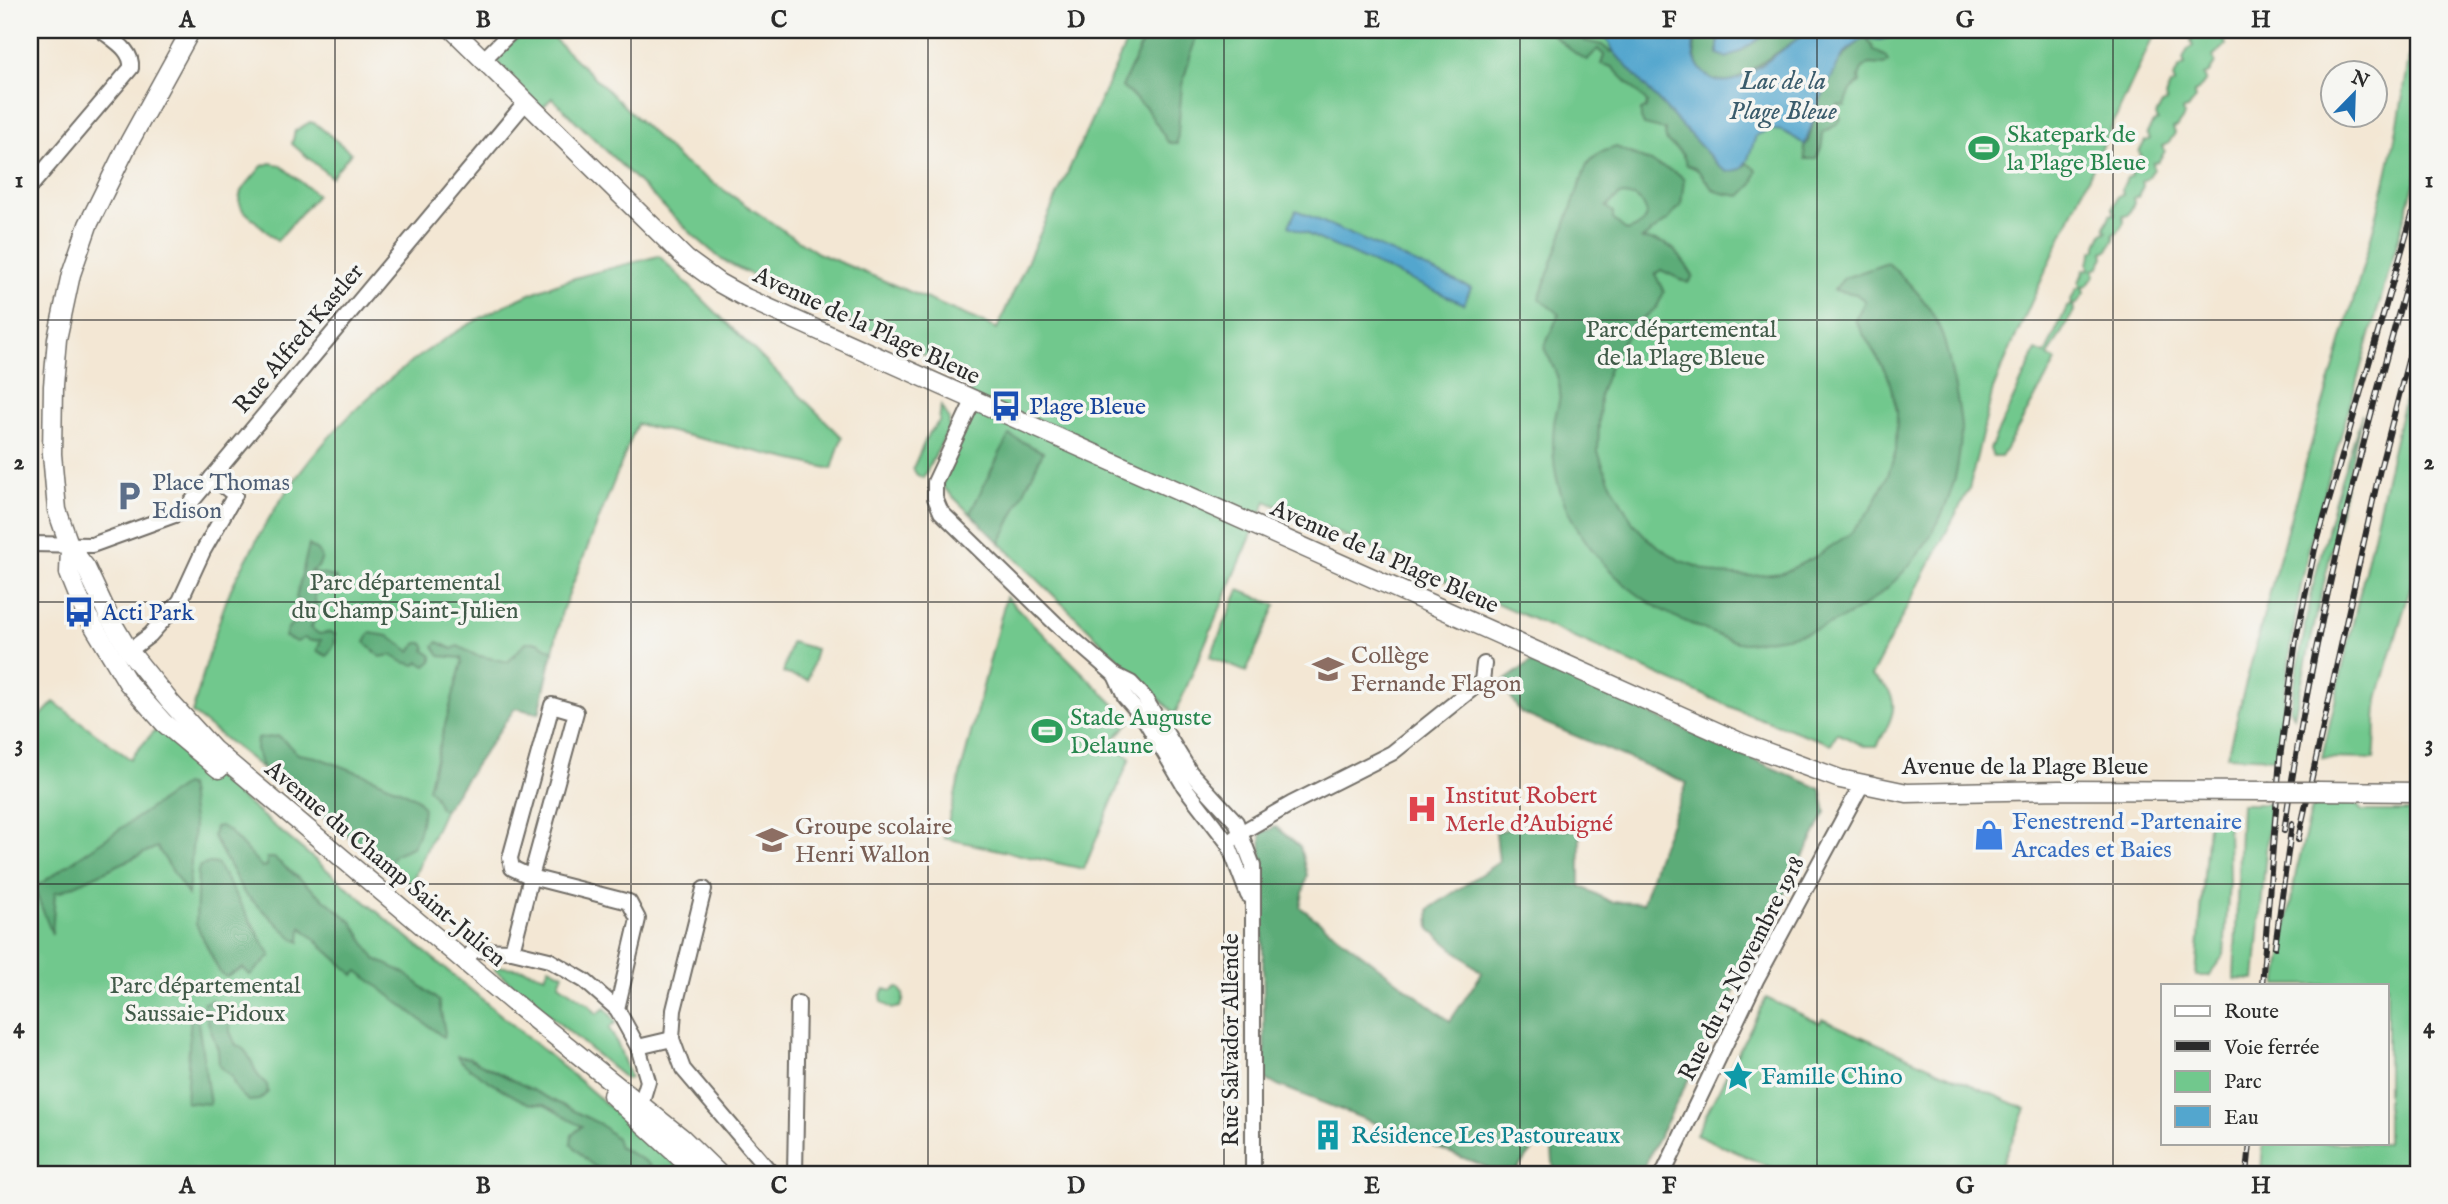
<svg xmlns="http://www.w3.org/2000/svg" width="2448" height="1204" viewBox="0 0 2448 1204" font-family="'IM FELL English',serif">
  <rect width="100%" height="100%" fill="#f6f6f2"/>
  <filter id="ink" filterUnits="userSpaceOnUse"><feTurbulence type="fractalNoise" baseFrequency=".0143" numOctaves="2"/><feDisplacementMap in="SourceGraphic" scale="14" xChannelSelector="R" yChannelSelector="G"/><feConvolveMatrix kernelMatrix="1 2 1 2 8 2 1 2 1" color-interpolation-filters="sRGB"/></filter>
  <filter id="wash" filterUnits="userSpaceOnUse"><feTurbulence type="fractalNoise" baseFrequency=".00686" numOctaves="4" result="noise"/><feDisplacementMap in="SourceGraphic" scale="28" xChannelSelector="R" yChannelSelector="G"/><feGaussianBlur stdDeviation="1.57" result="paint"/><feColorMatrix in="noise" values="0 0 0 0 0 0 0 0 0 0 0 0 0 0 0 0 0 1.4 0 .05"/><feComposite in="paint" operator="in"/></filter>
  <g filter="url(#wash)">
    <rect width="100%" height="100%" fill="#f3e7d4"/>
    <!-- green -->
    <g fill="#71c88d" stroke="#4e7a5c" stroke-width="2">
      <path d="M530,30H545L681,161L787,233L818,253L996,328V331L1132,30H2161L2151,41L2010,349L1993,389L1969,489L1871,676C1906,696 1893,717 1877,746H1864L1837,733L1831,744L1742,712L1266,501L1175,714L942,486L957,426L976,378L797,298L722,260L694,236L552,98L542,108L495,60L500,50Z"/>
      <path d="M2196,30H2234L2229,38L2224,40L2226,45L2213,57L2215,63L2209,73L2204,75L2206,80L2198,91L2194,93L2196,98L2188,109L2183,110L2184,116L2178,126L2173,128L2175,133L2168,144L2163,146L2165,151L2158,162L2153,163L2154,169L2147,179L2142,181L2143,186L2138,197L2133,198L2134,203L2128,215L2123,216L2124,222L2118,232L2113,234L2114,239L2108,250L2103,252L2104,257L2098,268L2093,270L2095,275L2087,286L2082,287L2084,293L2077,304L2073,305L2074,311L2048,356L2056,361L2003,454L2001,457H1993L1990,449L2036,350L2045,354L2067,307L2072,305L2071,300L2076,289L2080,287L2079,282L2084,270L2089,269L2088,263L2093,251L2097,249V245L2102,234L2107,232L2105,227L2110,215L2115,214L2113,208L2118,196L2123,195L2122,189L2127,178L2132,176L2131,171L2137,160L2142,157L2139,152L2145,141L2150,139L2147,133L2153,123L2158,121L2156,115L2162,104L2167,102L2165,97L2170,86L2175,83L2173,78L2180,67L2185,65L2183,59L2188,49L2193,46L2191,41Z"/>
      <path d="M2412,30H2418V171L2311,538L2297,605L2276,758L2227,756C2257,639 2288,523 2322,407C2358,283 2399,159 2412,30Z"/>
      <path d="M310,122L316,124L351,153L331,177L292,144L295,131Z"/>
      <path d="M270,163L280,165L317,195L277,241L242,209L239,200L241,191L262,166Z"/>
      <path d="M659,256L842,437L832,469L637,424L562,611L539,713L515,708L449,800L414,877L408,883L192,713C204,672 214,631 230,591C236,577 245,563 252,549C312,433 412,344 532,293C573,276 617,267 659,256Z"/>
      <path d="M2418,347V561L2379,695C2374,716 2377,737 2374,759L2322,758L2406,391Z"/>
      <path d="M941,405L949,419V429L923,478L916,474L913,468L928,434L939,422Z"/>
      <path d="M2362,414L2294,716L2290,708L2313,586L2335,499Z"/>
      <path d="M1239,590L1276,605L1246,672L1210,657Z"/>
      <path d="M1006,597L1131,721L1112,741L1130,758L1084,869L944,838Z"/>
      <path d="M791,642L816,649L808,680L783,673Z"/>
      <path d="M54,702L130,759L157,728L574,1076L687,1174H30V727Z"/>
      <path d="M2354,802L2362,811H2418V1174H2261L2263,1143H2387V985H2277L2296,872L2312,808Z"/>
      <path d="M2241,804H2270L2255,980L2234,979Z"/>
      <path d="M2209,812L2219,814L2228,825L2229,882L2224,955L2208,976H2196Z"/>
      <path d="M495,966L524,969L545,976L549,967L563,974L559,984L589,1005L597,1014L605,1008L616,1022L609,1028L619,1047L630,1078L626,1079L495,970Z"/>
      <path d="M897,987C905,992 905,1000 900,1007L892,1009L882,1002L881,994L885,989L892,991Z"/>
      <path d="M1766,998L1820,1023L1822,1019L2026,1109L1997,1174H1785L1696,1134Z"/>
    </g>
    <!-- forest -->
    <g fill="#5cac78" stroke="#446c52" stroke-width="2" fill-rule="evenodd">
      <path d="M1148,30H1198L1182,85L1177,144L1168,142L1146,108L1122,87Z"/>
      <path d="M1547,30H1580L1585,41L1602,45L1609,51L1614,52L1720,167L1741,169L1747,163L1757,170L1753,184L1741,196C1731,194 1721,195 1713,189C1702,179 1704,170 1687,165C1685,162 1684,157 1682,154C1674,143 1665,149 1665,130L1644,125L1641,118V110L1646,108L1647,102L1612,67L1601,64L1604,55L1598,49L1587,60C1577,57 1557,38 1547,30Z"/>
      <path d="M1700,30H1724L1718,39L1727,57L1736,54L1772,30H1812L1735,80C1701,87 1689,61 1697,31Z"/>
      <path d="M1865,38L1872,45L1874,50L1886,57L1888,62L1884,65L1869,64L1862,68L1859,77L1860,82L1851,90L1845,106L1838,105L1835,110L1841,118C1836,129 1831,126 1823,132C1822,147 1822,146 1816,159H1805L1804,147L1808,142C1818,105 1830,59 1865,38Z"/>
      <path d="M1616,147L1679,174L1684,180L1681,205L1669,219L1642,239C1673,241 1677,251 1693,276L1688,283L1661,270L1655,274L1664,292L1657,307L1633,327L1614,355L1600,393L1598,452L1608,478L1633,523L1649,540L1679,560L1718,574L1752,576L1783,573L1815,557L1851,533L1872,508L1888,475L1896,450L1897,411L1888,376L1855,320L1865,301L1856,294L1834,290L1844,278L1888,263C1905,279 1922,295 1933,315C1944,334 1948,355 1952,375C1956,392 1960,411 1961,428C1961,501 1922,566 1864,606C1833,627 1801,636 1765,640C1758,641 1751,643 1744,643C1729,642 1704,629 1689,623C1644,605 1608,575 1581,534C1558,500 1550,464 1554,424C1555,414 1560,403 1560,393C1560,377 1551,362 1544,348L1559,314L1539,299L1587,164L1599,153ZM1620,195C1648,195 1658,222 1627,231L1613,219V212L1606,207Z"/>
      <path d="M1009,435L1043,452L1000,543L970,513Z"/>
      <path d="M309,545L318,552L322,558L318,567L310,572L335,577L338,581L331,593L314,591L317,615L311,628L319,634L331,632L335,634V644L327,656L317,651L321,640L311,641L304,638L297,642L285,637C288,625 289,625 300,621L307,613L308,606L300,603L296,598Z"/>
      <path d="M370,633L388,636L410,651L418,643H423L426,648L424,650L432,656V661L426,666L419,662L416,665L403,662L391,655L380,657L365,642Z"/>
      <path d="M438,642L452,649L458,646L475,655L508,662L526,642H538L553,651L539,713L515,708L445,809L440,808L434,795L428,788L462,662L461,658L440,656L434,646Z"/>
      <path d="M1531,662L1821,789L1826,812L1640,1174H1554L1552,1150L1541,1140L1513,1174H1504L1265,1080L1261,833L1276,827L1300,847L1307,875L1300,907L1450,1021L1482,973L1430,929L1429,909L1499,862L1496,832L1525,825L1580,831V886L1611,902L1643,903L1657,857L1687,783L1521,713L1501,683Z"/>
      <path d="M279,736L298,754L316,757L371,777L415,797L423,806C422,821 420,834 412,847L395,854L387,866L263,770L256,749L257,739Z"/>
      <path d="M184,785L188,786L189,791L194,827L188,895L157,847L60,892H55L52,934L34,888Z"/>
      <path d="M221,826L229,831L262,867L267,866V858H274L352,922L375,959L405,973L439,1001L445,1033L443,1037L358,971L354,975L301,927L300,942L294,939L244,893L213,836L215,827Z"/>
      <path d="M210,863L217,864L271,956L250,975L243,968L226,977L219,971L196,924L198,871L200,866Z"/>
      <path d="M211,1000L216,1002L221,1015L230,1022V1032L236,1045C248,1049 251,1061 256,1072C258,1077 263,1080 267,1085L268,1092L259,1100L249,1101C240,1094 234,1088 232,1077L219,1066L218,1050L203,1008L204,1003Z"/>
      <path d="M191,1009L194,1010L198,1022L210,1104L186,1102Z"/>
      <path d="M457,1056L469,1058L600,1124L616,1138L619,1147L645,1161L653,1169L651,1173L642,1174L629,1170C604,1180 587,1163 571,1143L572,1135L582,1126C569,1121 557,1111 544,1105C539,1103 533,1105 528,1103C517,1099 460,1065 457,1056Z"/>
    </g>
    <!-- water -->
    <g fill="#53a6ce" stroke="#3f687c" stroke-width="2">
      <path d="M1601,30H1697C1692,44 1691,57 1701,70C1730,107 1782,44 1810,31C1821,26 1900,30 1917,30L1880,40L1865,38L1849,49L1843,55L1820,100L1805,145C1788,133 1776,123 1756,136L1748,159L1741,169L1727,172L1720,167L1628,68L1614,52Z"/>
      <path d="M1724,30H1772L1736,54L1727,58L1718,54V39Z"/>
      <path d="M1296,210L1471,288L1464,304L1289,226Z"/>
    </g>
  </g>
  <g filter="url(#ink)">
    <g fill="none" stroke-linecap="round" stroke-linejoin="round">
      <!-- minor casing -->
      <g stroke="#716d66" stroke-width="18">
        <g id="minor">
          <path d="M484,59L513,30"/>
          <path d="M30,187L131,68C133,50 113,40 101,30"/>
          <path d="M973,401L935,482V498L941,512L1056,624L1115,675L1131,683L1144,697L1190,772L1236,822L1253,866V1174"/>
          <path d="M30,544L92,545L183,512L526,102"/>
          <path d="M129,651L150,635L180,601L203,551L235,495L212,477"/>
          <path d="M1115,675L1125,697L1145,720L1184,786L1228,843L1248,895"/>
          <path d="M552,705L576,712L531,877L512,868L510,858Z"/>
          <path d="M1228,843L1242,832L1291,804L1392,753L1482,681L1484,664"/>
          <path d="M704,889L674,1010L672,1039L683,1069L772,1174"/>
          <path d="M512,951L531,877L629,902L638,919L617,1009"/>
          <path d="M465,961L474,950L512,951L549,960L585,981L617,1009L638,1047L648,1081L641,1104"/>
          <path d="M638,1047L672,1039"/>
          <path d="M795,1174L798,1003"/>
          <path d="M1663,1174L1756,980L1862,784"/>
        </g>
      </g>
      <!-- major casing -->
      <g stroke="#716d66" stroke-width="21">
        <g id="major">
          <path d="M191,30L126,148L88,225L71,274L57,339L53,386L52,454L57,510L70,547L86,568L109,617L129,651L171,703L214,750L514,1003L682,1138L719,1174"/>
          <path d="M453,30L686,259L719,283L746,298L1742,743L1840,779L1907,793L2059,790L2269,791"/>
          <path d="M70,547L69,573L84,610L128,683L164,723L219,769"/>
          <path d="M2318,791L2418,792"/>
          <path d="M612,1095L698,1174"/>
        </g>
      </g>
      <!-- minor -->
      <use href="#minor" stroke="#fff" stroke-width="14"/>
      <!-- major -->
      <use href="#major" stroke="#fff" stroke-width="18"/>
      <!-- rail casing -->
      <g stroke="#2b2b2b" stroke-width="6">
        <g id="rail">
          <path d="M2284,831C2313,632 2362,438 2418,245"/>
          <path d="M2298,840L2380,469L2418,322"/>
          <path d="M2275,947L2292,823"/>
          <path d="M2262,985L2280,758L2296,639L2315,549L2418,195"/>
          <path d="M2247,1174L2250,1143"/>
        </g>
      </g>
      <!-- rail -->
      <use href="#rail" stroke="#f6f6f2" stroke-width="3.5" stroke-dasharray="10" stroke-linecap="butt"/>
      <!-- major-bridge casing -->
      <g stroke="#716d66" stroke-width="21" stroke-linecap="butt">
        <path id="major-bridge" d="M2269,791H2318"/>
      </g>
      <!-- major-bridge -->
      <use href="#major-bridge" stroke="#fff" stroke-width="18"/>
    </g>
  </g>
  <!-- grid -->
  <path fill="none" stroke="#2b2b2b" stroke-width="2" stroke-opacity="0.55" d="M335,30V1174M631,30V1174M928,30V1174M1224,30V1174M1520,30V1174M1817,30V1174M2113,30V1174M30,320H2418M30,602H2418M30,884H2418"/>
  <!-- icons -->
  <defs>
    <g id="stadium-bare" transform="scale(2.415)"><path d="M0-5a6.5 5 0 1 0 0 10a6.5 5 0 1 0 0-10ZM-3.5-1.8h7v3.6h-7Z" fill="#2e9e5b" stroke="#f6f6f2" stroke-width="2.5" paint-order="stroke"/></g>
    <g id="bus-bare" transform="scale(2.415)"><path d="M-5-6H5V4H4V6H2V4H-2V6H-4V4H-5ZM-3.5-4V0h7V-4ZM-3.5 1.2v1.5H-2V1.2ZM2 1.2v1.5H3.5V1.2Z" fill="#1a4fb4" stroke="#f6f6f2" stroke-width="2.5" paint-order="stroke"/></g>
    <g id="parking-bare" transform="scale(2.415)"><path d="M-3.5-5.5H1a3.5 3.5 0 0 1 0 7H-1V5.5H-3.5ZM-1-3.4V-.6H.8a1.4 1.4 0 0 0 0-2.8Z" fill="#5c6f8a" stroke="#f6f6f2" stroke-width="2.5" paint-order="stroke"/></g>
    <g id="school-bare" transform="scale(2.415)"><path d="M0-5L7-2L0 1L-7-2ZM-4 1L0 2.5L4 1V4Q0 6-4 4Z" fill="#8d6e63" stroke="#f6f6f2" stroke-width="2.5" paint-order="stroke"/></g>
    <g id="hospital-bare" transform="scale(2.415)"><path d="M-5-5h3v3.5h4V-5h3V5h-3V1.5h-4V5h-3Z" fill="#e0444e" stroke="#f6f6f2" stroke-width="2.5" paint-order="stroke"/></g>
    <g id="shop-bare" transform="scale(2.415)"><path d="M-5-2.5h2.3a2.7 3.5 0 0 1 5.4 0H5L5.5 6h-11ZM-1.5-2.5h3a1.5 2.3 0 0 0-3 0Z" fill="#3f7fe0" stroke="#f6f6f2" stroke-width="2.5" paint-order="stroke"/></g>
    <g id="sight-bare" transform="scale(2.415)"><path d="M0-6L1.8-2.2L6-1.7L2.9 1.2L3.7 5.4L0 3.3L-3.7 5.4L-2.9 1.2L-6-1.7L-1.8-2.2Z" fill="#0f9aa8" stroke="#f6f6f2" stroke-width="2.5" paint-order="stroke"/></g>
    <g id="building-bare" transform="scale(2.415)"><path d="M-4-6H4V6H1V3H-1V6H-4ZM-2.5-4.3h1.7v1.8h-1.7ZM.8-4.3h1.7v1.8H.8ZM-2.5-1h1.7V.8h-1.7ZM.8-1h1.7V.8H.8Z" fill="#0f9aa8" stroke="#f6f6f2" stroke-width="2.5" paint-order="stroke"/></g>
  </defs>
  <g fill-rule="evenodd">
    <use href="#stadium-bare" x="1984" y="148"/>
    <use href="#bus-bare" x="1006" y="406"/>
    <use href="#parking-bare" x="129" y="496"/>
    <use href="#bus-bare" x="79" y="612"/>
    <use href="#school-bare" x="1328" y="669"/>
    <use href="#stadium-bare" x="1047" y="731"/>
    <use href="#hospital-bare" x="1422" y="809"/>
    <use href="#shop-bare" x="1989" y="835"/>
    <use href="#school-bare" x="772" y="840"/>
    <use href="#sight-bare" x="1738" y="1076"/>
    <use href="#building-bare" x="1328" y="1135"/>
  </g>
  <g text-anchor="middle" stroke-width="7" stroke-linejoin="round" paint-order="stroke">
    <!-- leisure labels -->
    <g font-size="24" fill="#27864d" stroke="#f6f6f2" text-anchor="start">
      <text x="2007" y="142">Skatepark de<tspan x="2007" dy="28">la Plage Bleue</tspan></text>
      <text x="1070" y="725">Stade Auguste<tspan x="1070" dy="28">Delaune</tspan></text>
    </g>
    <!-- street labels -->
    <g font-size="24" fill="#2b2b2b" stroke="#f6f6f2">
      <text transform="translate(867 325) rotate(25)" y="8">Avenue de la Plage Bleue</text>
      <text transform="translate(298 338) rotate(-50)" y="8">Rue Alfred Kastler</text>
      <text transform="translate(1385 556) rotate(24)" y="8">Avenue de la Plage Bleue</text>
      <text x="2025" y="774">Avenue de la Plage Bleue</text>
      <text transform="translate(386 863) rotate(40)" y="8">Avenue du Champ Saint-Julien</text>
      <text transform="translate(1741 968) rotate(-63)" y="8">Rue du 11 Novembre 1918</text>
      <text transform="translate(1230 1040) rotate(-90)" y="8">Rue Salvador Allende</text>
    </g>
    <!-- park labels -->
    <g font-size="24" fill="#405a48" stroke="#f6f6f2">
      <text x="1681" y="337">Parc départemental<tspan x="1681" dy="28">de la Plage Bleue</tspan></text>
      <text x="405" y="590">Parc départemental<tspan x="405" dy="28">du Champ Saint-Julien</tspan></text>
      <text x="205" y="993">Parc départemental<tspan x="205" dy="28">Saussaie-Pidoux</tspan></text>
    </g>
    <!-- transit labels -->
    <g font-size="24" fill="#164399" stroke="#f6f6f2" text-anchor="start">
      <text x="1029" y="414">Plage Bleue</text>
      <text x="102" y="620">Acti Park</text>
    </g>
    <!-- service labels -->
    <g font-size="24" fill="#4e5e75" stroke="#f6f6f2" text-anchor="start">
      <text x="152" y="490">Place Thomas<tspan x="152" dy="28">Edison</tspan></text>
    </g>
    <!-- education labels -->
    <g font-size="24" fill="#785e54" stroke="#f6f6f2" text-anchor="start">
      <text x="1351" y="663">Collège<tspan x="1351" dy="28">Fernande Flagon</tspan></text>
      <text x="795" y="834">Groupe scolaire<tspan x="795" dy="28">Henri Wallon</tspan></text>
    </g>
    <!-- health labels -->
    <g font-size="24" fill="#be3a42" stroke="#f6f6f2" text-anchor="start">
      <text x="1445" y="803">Institut Robert<tspan x="1445" dy="28">Merle d'Aubigné</tspan></text>
    </g>
    <!-- shop labels -->
    <g font-size="24" fill="#366cbe" stroke="#f6f6f2" text-anchor="start">
      <text x="2012" y="829">Fenestrend -Partenaire<tspan x="2012" dy="28">Arcades et Baies</tspan></text>
    </g>
    <!-- culture labels -->
    <g font-size="24" fill="#0d838f" stroke="#f6f6f2" text-anchor="start">
      <text x="1761" y="1084">Famille Chino</text>
      <text x="1351" y="1143">Résidence Les Pastoureaux</text>
    </g>
    <!-- water labels -->
    <g font-size="26" font-style="italic" fill="#3b5c6c" stroke="#f6f6f2">
      <text x="1783" y="89">Lac de la<tspan x="1783" dy="30">Plage Bleue</tspan></text>
    </g>
  </g>
  <!-- margin -->
  <rect width="2448" height="1204" fill="none" stroke="#f6f6f2" stroke-width="77"/>
  <!-- legend -->
  <rect x="2161" y="984" width="228" height="161" fill="#f6f6f2" stroke="#a5a5a2" stroke-width="2"/>
  <rect x="2175" y="1006" width="35" height="10" fill="#ffffff" stroke="#a5a5a2" stroke-width="2"/>
  <text x="2224" y="1018" font-size="21" fill="#2b2b2b">Route</text>
  <rect x="2175" y="1041" width="35" height="10" fill="#2b2b2b" stroke="#a5a5a2" stroke-width="2"/>
  <text x="2224" y="1054" font-size="21" fill="#2b2b2b">Voie ferrée</text>
  <rect x="2175" y="1071" width="35" height="21" fill="#71c88d" stroke="#a5a5a2" stroke-width="2"/>
  <text x="2224" y="1088" font-size="21" fill="#2b2b2b">Parc</text>
  <rect x="2175" y="1106" width="35" height="21" fill="#53a6ce" stroke="#a5a5a2" stroke-width="2"/>
  <text x="2224" y="1124" font-size="21" fill="#2b2b2b">Eau</text>
  <!-- north arrow -->
  <g transform="translate(2354 94) rotate(23)"><circle r="33" fill="#f6f6f2" stroke="#a5a5a2" stroke-width="2"/>
  <path d="M0-5L12 26L0 18L-12 26Z" fill="#1f6fb2"/>
  <text y="-10" font-size="19" font-weight="bold" text-anchor="middle" fill="#2b2b2b">N</text>
  </g>
  <rect x="38" y="38" width="2372" height="1128" fill="none" stroke="#2b2b2b" stroke-width="2.5"/>
  <g font-size="23" text-anchor="middle" font-weight="bold" fill="#2b2b2b">
    <text x="187" y="27">A</text>
    <text x="483" y="27">B</text>
    <text x="779" y="27">C</text>
    <text x="1076" y="27">D</text>
    <text x="1372" y="27">E</text>
    <text x="1669" y="27">F</text>
    <text x="1965" y="27">G</text>
    <text x="2261" y="27">H</text>
    <text x="19" y="187">1</text>
    <text x="2429" y="187">1</text>
    <text x="19" y="469">2</text>
    <text x="2429" y="469">2</text>
    <text x="19" y="751">3</text>
    <text x="2429" y="751">3</text>
    <text x="19" y="1033">4</text>
    <text x="2429" y="1033">4</text>
    <text x="187" y="1193">A</text>
    <text x="483" y="1193">B</text>
    <text x="779" y="1193">C</text>
    <text x="1076" y="1193">D</text>
    <text x="1372" y="1193">E</text>
    <text x="1669" y="1193">F</text>
    <text x="1965" y="1193">G</text>
    <text x="2261" y="1193">H</text>
  </g>
</svg>
